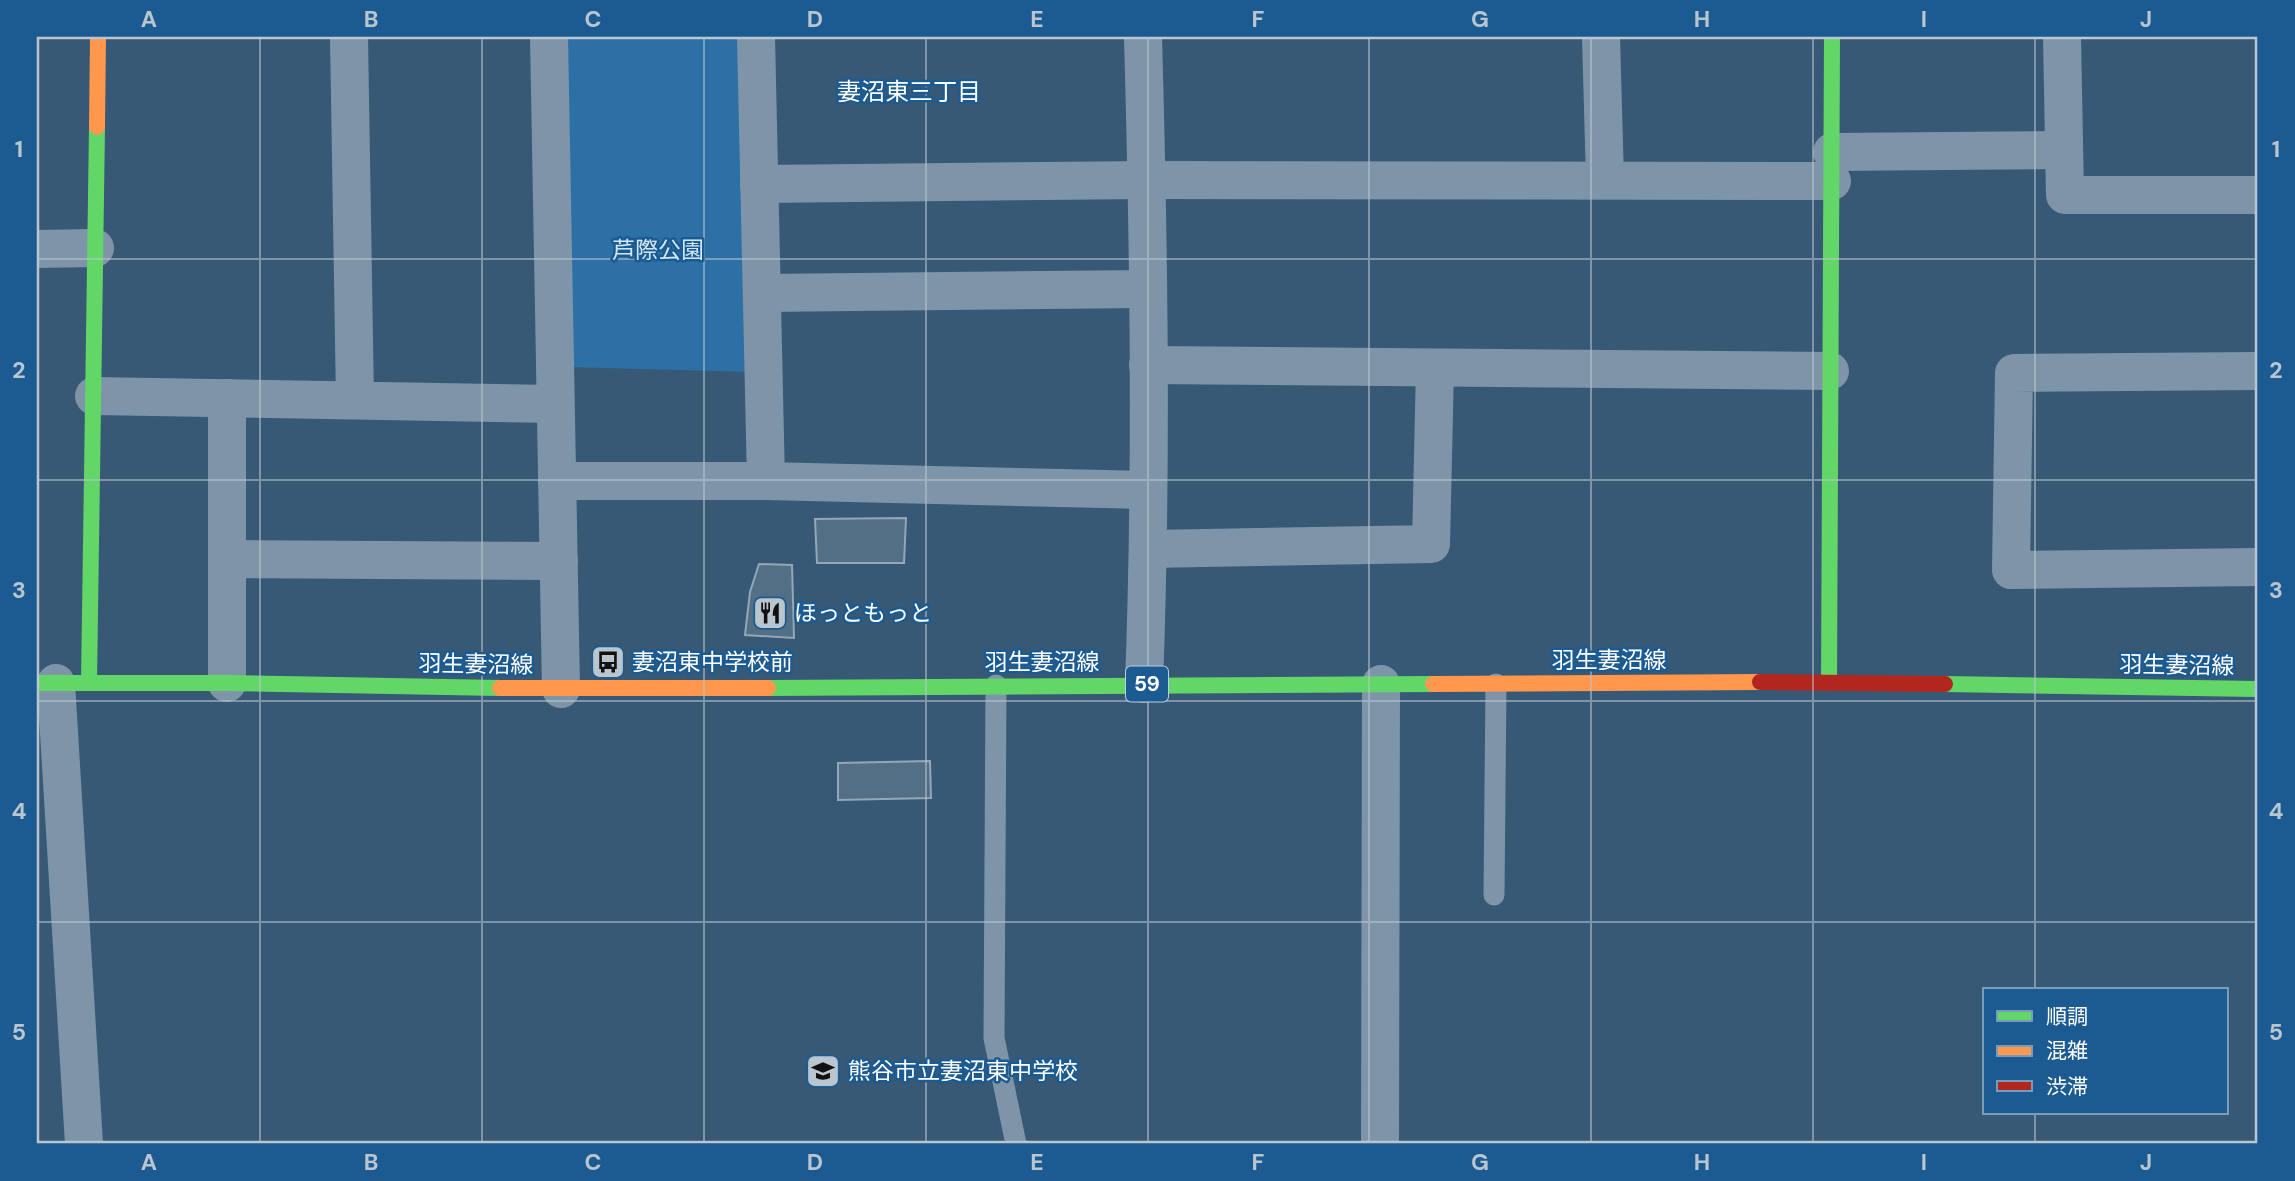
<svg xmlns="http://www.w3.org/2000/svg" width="2295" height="1181" viewBox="0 0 2295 1181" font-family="'DM Sans','Noto Sans JP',sans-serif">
  <rect width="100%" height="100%" fill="#375976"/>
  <!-- green -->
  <path fill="#2d70a6" d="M565,37H743L753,372L567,367Z"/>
  <!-- building -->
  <g fill="#536f86" stroke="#93a7b7" stroke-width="2">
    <path d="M906,518L904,563H817L815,519Z"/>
    <path d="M759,564L792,565L794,638L745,635L750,592Z"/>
    <path d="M930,761L931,798L838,800V763Z"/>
  </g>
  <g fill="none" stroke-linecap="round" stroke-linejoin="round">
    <!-- lane -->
    <g stroke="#7e95a9" stroke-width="21">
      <path d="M996,685L994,1038L1016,1144"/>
      <path d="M1494,895L1496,684"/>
    </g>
    <!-- street -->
    <g stroke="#7e95a9" stroke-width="38">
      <path d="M349,37L355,400"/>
      <path d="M549,37L561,689"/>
      <path d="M756,37L766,481"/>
      <path d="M1143,37C1149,253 1152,469 1144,684"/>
      <path d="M1601,37L1605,180"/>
      <path d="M2062,37L2065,195H2258"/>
      <path d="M1832,152L2064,150"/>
      <path d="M759,184L1147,180L1832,181"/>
      <path d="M37,249L95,248"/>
      <path d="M762,293L1148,289"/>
      <path d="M1148,365L1830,371"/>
      <path d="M2258,371L2014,373L2011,570L2258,567"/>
      <path d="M94,396L555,404"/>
      <path d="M557,481H766L1148,490"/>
      <path d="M1149,549L1431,544L1435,368"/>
      <path d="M227,559L559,561"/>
      <path d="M56,683L84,1144"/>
      <path d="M227,683V398"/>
      <path d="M1380,1144L1381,684"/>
    </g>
    <!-- fast -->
    <g stroke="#63d668" stroke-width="16">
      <path d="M1829,682L1832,37"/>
      <path d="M37,683H227L500,688"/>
      <path d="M89,683L97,127"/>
      <path d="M1945,684L2258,689"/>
      <path d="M768,688L1433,684"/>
    </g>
    <!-- slow -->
    <g stroke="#ff974d" stroke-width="16">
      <path d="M97,127L98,37"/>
      <path d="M1433,684L1760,682"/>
      <path d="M500,688H768"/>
    </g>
    <!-- jam -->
    <path stroke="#b3261e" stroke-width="16" d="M1760,682L1945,684"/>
  </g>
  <!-- grid -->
  <path fill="none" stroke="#b9c5cf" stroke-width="2" stroke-opacity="0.55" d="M260,37V1144M482,37V1144M704,37V1144M926,37V1144M1148,37V1144M1369,37V1144M1591,37V1144M1813,37V1144M2035,37V990M37,259H2258M37,480H2258M37,701H2258M37,922H2258M2035,1113V1144"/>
  <!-- icons -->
  <defs>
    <g id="restaurant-square" transform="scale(1.75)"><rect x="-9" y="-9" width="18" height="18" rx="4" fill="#b9c5cf" stroke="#1c5b91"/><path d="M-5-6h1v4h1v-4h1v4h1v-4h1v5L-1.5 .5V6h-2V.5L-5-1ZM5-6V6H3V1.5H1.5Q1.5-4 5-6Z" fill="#111"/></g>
    <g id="bus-square" transform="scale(1.75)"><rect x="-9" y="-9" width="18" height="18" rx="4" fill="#b9c5cf" stroke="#1c5b91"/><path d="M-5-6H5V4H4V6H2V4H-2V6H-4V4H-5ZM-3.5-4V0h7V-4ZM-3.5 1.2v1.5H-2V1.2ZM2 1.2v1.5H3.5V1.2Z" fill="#111"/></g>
    <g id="school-square" transform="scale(1.75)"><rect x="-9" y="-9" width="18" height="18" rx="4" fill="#b9c5cf" stroke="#1c5b91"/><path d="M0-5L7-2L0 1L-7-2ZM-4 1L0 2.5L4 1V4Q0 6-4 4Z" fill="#111"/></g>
  </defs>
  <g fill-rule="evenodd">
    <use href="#restaurant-square" x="770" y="613"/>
    <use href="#bus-square" x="608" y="662"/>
    <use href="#school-square" x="823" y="1071"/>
  </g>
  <g text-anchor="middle" stroke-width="5" stroke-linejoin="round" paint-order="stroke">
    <!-- shield labels -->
    <rect fill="#1c5b91" stroke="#bbcede" stroke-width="2" x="1126" y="666.5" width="42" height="35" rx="5"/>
    <g font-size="21" font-weight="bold" fill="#fff">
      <text x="1147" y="691">59</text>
    </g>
    <!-- park labels -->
    <g font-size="23" fill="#d2e8fa" stroke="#1c5b91">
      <text x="658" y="258">芦際公園</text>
    </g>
    <!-- poi labels -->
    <g font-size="23" fill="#fff" stroke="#1c5b91" text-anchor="start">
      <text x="794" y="621">ほっともっと</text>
      <text x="632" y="670">妻沼東中学校前</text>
      <text x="848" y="1079">熊谷市立妻沼東中学校</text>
    </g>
    <!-- street labels -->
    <g font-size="23" fill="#fff" stroke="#1c5b91">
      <text x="1609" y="668">羽生妻沼線</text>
      <text x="1042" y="670">羽生妻沼線</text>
      <text transform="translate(476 664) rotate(1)" y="8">羽生妻沼線</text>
      <text transform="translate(2177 665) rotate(1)" y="8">羽生妻沼線</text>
    </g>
    <!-- neighbourhood labels -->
    <g font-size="24" fill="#fff" stroke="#1c5b91">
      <text x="909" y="100">妻沼東三丁目</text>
    </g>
  </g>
  <!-- border -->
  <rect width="2295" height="1181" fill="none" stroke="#1c5b91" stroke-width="77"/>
  <!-- legend -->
  <rect x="1983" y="988" width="245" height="126" fill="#1c5b91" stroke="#779dbd" stroke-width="2"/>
  <rect x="1997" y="1011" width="35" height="10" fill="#63d668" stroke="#779dbd" stroke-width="2"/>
  <text x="2046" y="1024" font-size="21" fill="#ffffff">順調</text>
  <rect x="1997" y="1046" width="35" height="10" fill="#ff974d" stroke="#779dbd" stroke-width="2"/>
  <text x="2046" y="1058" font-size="21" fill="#ffffff">混雑</text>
  <rect x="1997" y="1081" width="35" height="10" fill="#b3261e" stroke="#779dbd" stroke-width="2"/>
  <text x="2046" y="1094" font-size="21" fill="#ffffff">渋滞</text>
  <rect x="38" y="38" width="2218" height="1104" fill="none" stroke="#b9c5cf" stroke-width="2.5"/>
  <g font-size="23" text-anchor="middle" font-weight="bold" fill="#b9c5cf">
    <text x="149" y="27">A</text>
    <text x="371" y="27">B</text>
    <text x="593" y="27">C</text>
    <text x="815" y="27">D</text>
    <text x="1037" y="27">E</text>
    <text x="1258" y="27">F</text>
    <text x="1480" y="27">G</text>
    <text x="1702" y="27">H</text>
    <text x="1924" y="27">I</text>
    <text x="2146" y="27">J</text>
    <text x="19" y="157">1</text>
    <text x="2276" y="157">1</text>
    <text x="19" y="378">2</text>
    <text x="2276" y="378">2</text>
    <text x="19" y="598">3</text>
    <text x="2276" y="598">3</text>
    <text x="19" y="819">4</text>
    <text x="2276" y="819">4</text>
    <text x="19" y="1040">5</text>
    <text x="2276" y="1040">5</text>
    <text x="149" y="1170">A</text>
    <text x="371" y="1170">B</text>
    <text x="593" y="1170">C</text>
    <text x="815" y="1170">D</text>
    <text x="1037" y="1170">E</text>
    <text x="1258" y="1170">F</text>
    <text x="1480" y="1170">G</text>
    <text x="1702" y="1170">H</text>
    <text x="1924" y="1170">I</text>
    <text x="2146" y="1170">J</text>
  </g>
</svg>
